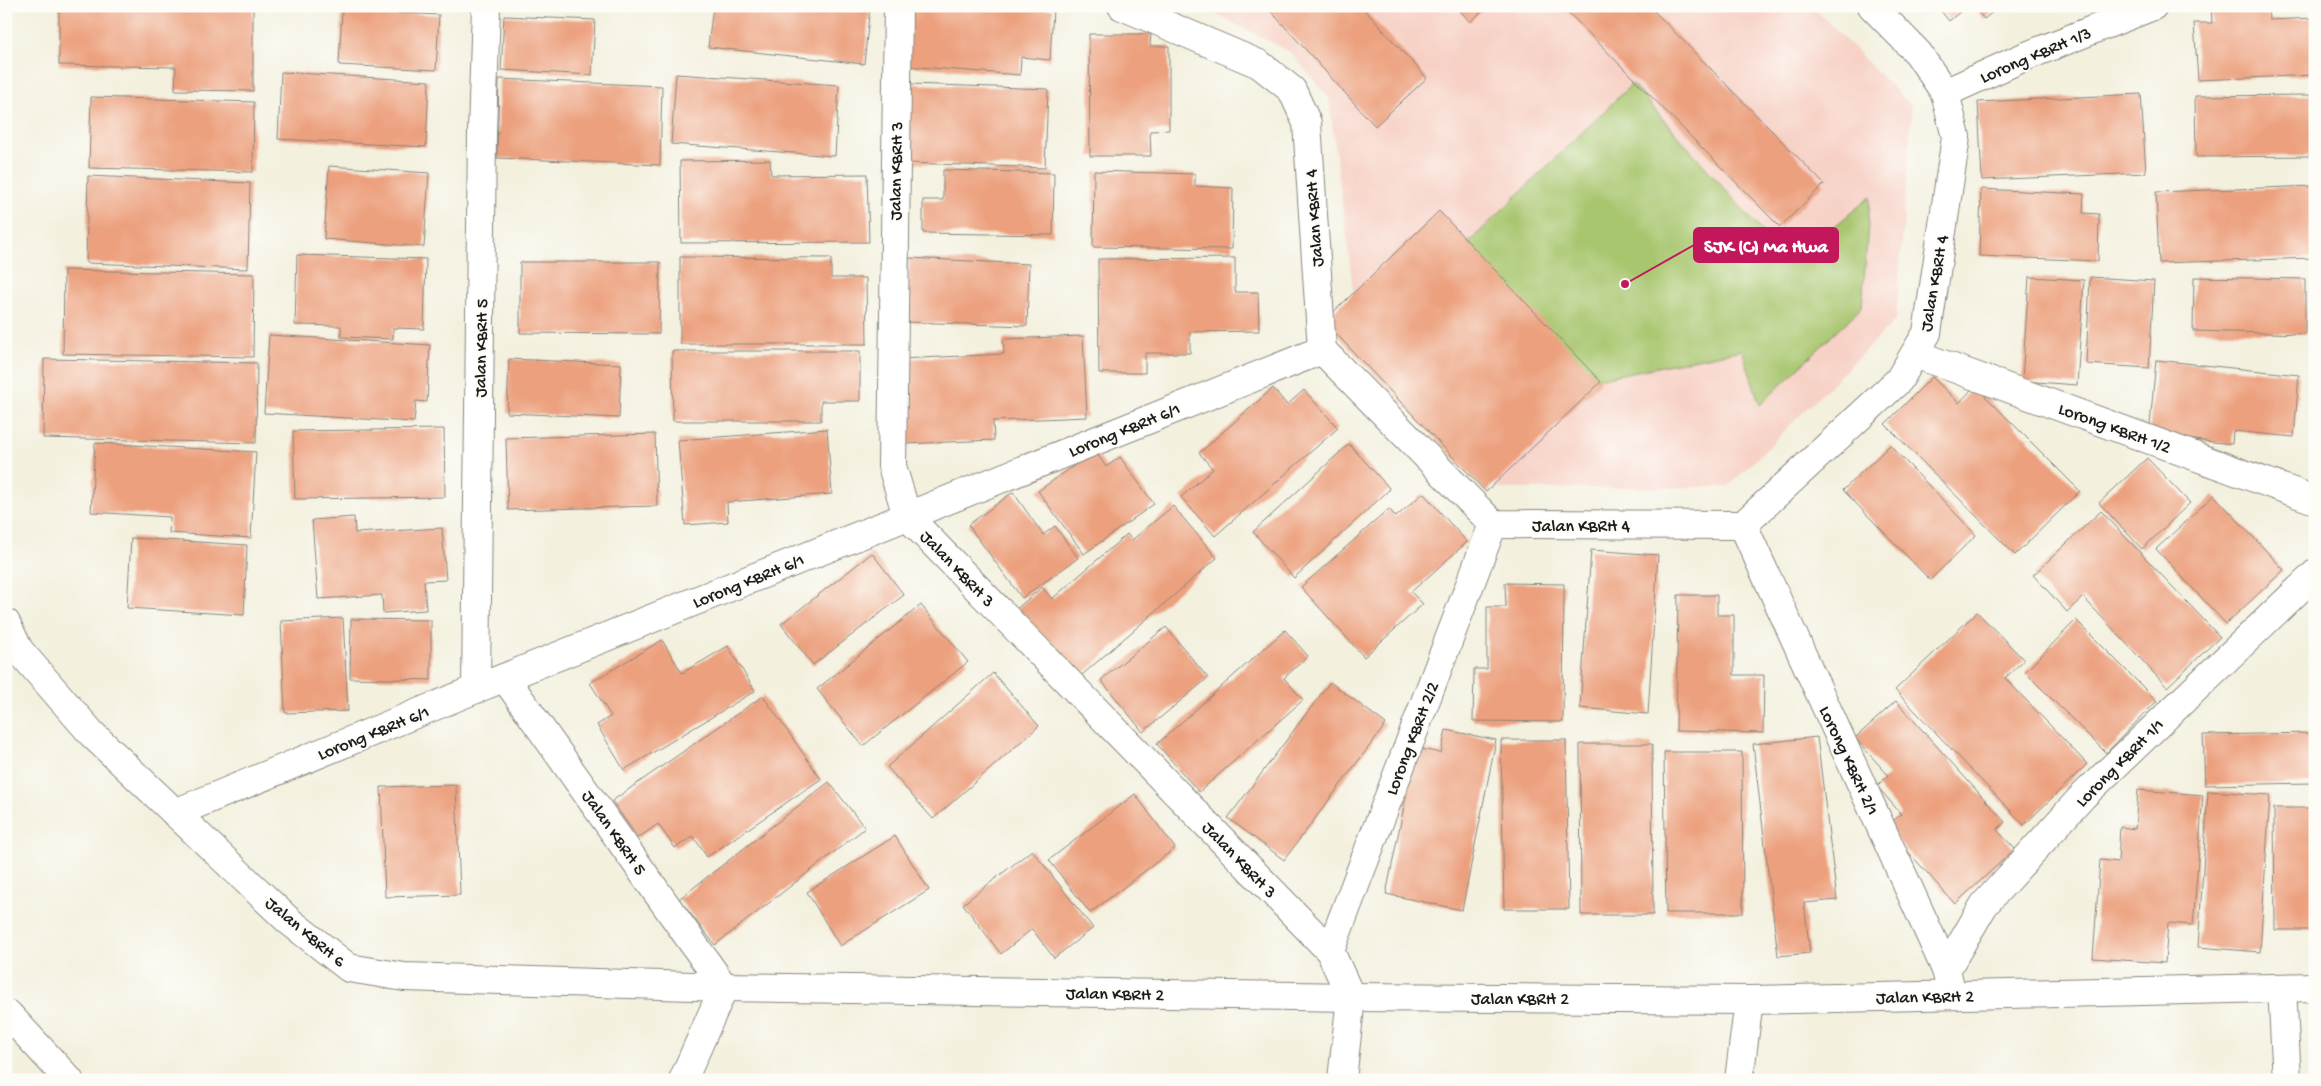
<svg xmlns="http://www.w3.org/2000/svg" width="2321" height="1086" viewBox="0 0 2321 1086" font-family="'Gochi Hand',sans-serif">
  <rect width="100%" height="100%" fill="#fdfcf7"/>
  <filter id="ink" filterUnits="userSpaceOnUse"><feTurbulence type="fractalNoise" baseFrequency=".02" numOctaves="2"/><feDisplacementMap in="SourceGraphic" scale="10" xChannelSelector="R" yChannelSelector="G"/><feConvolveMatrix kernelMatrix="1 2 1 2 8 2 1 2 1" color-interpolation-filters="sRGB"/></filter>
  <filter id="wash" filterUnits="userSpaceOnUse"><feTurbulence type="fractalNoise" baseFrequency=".0096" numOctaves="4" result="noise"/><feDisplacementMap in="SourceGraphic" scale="20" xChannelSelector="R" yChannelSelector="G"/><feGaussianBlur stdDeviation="1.12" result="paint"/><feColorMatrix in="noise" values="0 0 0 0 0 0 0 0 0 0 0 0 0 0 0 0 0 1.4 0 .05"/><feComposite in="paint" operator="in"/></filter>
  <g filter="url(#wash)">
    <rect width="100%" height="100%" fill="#f3f0de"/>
    <!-- built -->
    <path fill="#f7d1c6" d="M1200,6H1812L1912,107L1896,320L1728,487L1501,489L1358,329L1329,98L1290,52Z"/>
    <!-- green -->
    <path fill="#a8c66e" stroke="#627145" d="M1632,84L1790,263L1870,197L1862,307L1760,405L1742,350L1582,382L1463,248Z"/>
    <g id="blocks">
      <!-- building -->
      <g fill="#eca07e">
        <path d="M59,6H253V91L175,90L176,67L59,65Z"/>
        <path d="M713,6H870L864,64L708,47Z"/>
        <path d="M909,6H1021L1053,9L1050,60L1021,57L1020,75L906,66Z"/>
        <path d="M1266,6H1361L1427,78L1375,126Z"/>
        <path d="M1456,6H1488L1470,22Z"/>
        <path d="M1562,6H1649L1824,184L1780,227Z"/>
        <path d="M1937,6H1967L1949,21Z"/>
        <path d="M1973,6H2000L1984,19Z"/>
        <path d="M2211,6H2268L2269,20L2315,18V75L2198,80L2194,23H2212Z"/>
        <path d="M342,10L439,15L436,70L339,65Z"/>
        <path d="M504,16L595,20L592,75L501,70Z"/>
        <path d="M1089,34H1151L1150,46H1169V130L1150,131L1151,156H1090Z"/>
        <path d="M281,72L429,81L426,147L278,139Z"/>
        <path d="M676,74L839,85L835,156L671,144Z"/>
        <path d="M499,79L662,86L660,165L497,158Z"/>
        <path d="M911,84L1048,89L1045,168L908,163Z"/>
        <path d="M2141,94L2146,173L1982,180L1978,102Z"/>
        <path d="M2315,95V156L2196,157L2195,96Z"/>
        <path d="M91,97L254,102L253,172L89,168Z"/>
        <path d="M770,160L771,175L867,174L869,242L681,243L680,161Z"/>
        <path d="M329,166L429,173L424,247L324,239Z"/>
        <path d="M943,170L1054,173L1053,235L923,233V200H943Z"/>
        <path d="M1094,171L1195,174V186L1233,188L1232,249L1093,247Z"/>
        <path d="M88,176L250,183L248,269L86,263Z"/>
        <path d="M2315,186V258L2159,263L2156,192Z"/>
        <path d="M1981,189L2084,194L2083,213L2099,214L2098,261L1979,256Z"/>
        <path d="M1439,211L1601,382L1486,492L1324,321Z"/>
        <path d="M297,255L426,259L424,329L393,328V339L341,337V326L295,325Z"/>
        <path d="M680,257L831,258V278H866L867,344H680Z"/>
        <path d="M909,258L1029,264L1027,326L907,322Z"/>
        <path d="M1235,258V292H1258L1259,331L1190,332V353H1145V373H1099L1098,259Z"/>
        <path d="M520,262H660L659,334L520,333Z"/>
        <path d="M64,270L254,274L253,357L63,354Z"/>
        <path d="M2029,277L2084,280L2077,385L2022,381Z"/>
        <path d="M2090,277L2154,281L2149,368L2086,364Z"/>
        <path d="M2194,277L2305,279V334L2193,331Z"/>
        <path d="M269,335L430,345L427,402L416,401L414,422L264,413Z"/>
        <path d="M1083,336L1087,417L993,421L994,440L904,444L900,359L1004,354L1003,339Z"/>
        <path d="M672,351H860V401H821V421H673Z"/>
        <path d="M44,359L257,363L256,443L43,438Z"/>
        <path d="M509,359L621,364L619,418L507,413Z"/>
        <path d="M2156,360L2299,375L2294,437L2233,431L2232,444L2149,435Z"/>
        <path d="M1932,377L1959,403L1975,386L2080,491L2015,555L1885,424Z"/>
        <path d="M1273,388L1287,405L1304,390L1338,428L1215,536L1181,497L1213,469L1199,453Z"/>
        <path d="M444,429L445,497L295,499L293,431Z"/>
        <path d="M827,429L832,494L727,502L728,522L685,525L678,440Z"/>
        <path d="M655,434L657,506L508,510L506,438Z"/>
        <path d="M95,443L256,452L251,538L169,533L170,517L91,512Z"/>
        <path d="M1349,444L1390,489L1294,578L1253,532Z"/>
        <path d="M1890,445L1976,535L1930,580L1843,490Z"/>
        <path d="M1095,451L1106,467L1120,457L1154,504L1084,554L1038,491Z"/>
        <path d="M2147,458L2190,503L2142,549L2099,503Z"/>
        <path d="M1013,492L1043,535L1055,526L1078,558L1022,598L968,525Z"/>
        <path d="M1423,493L1467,542L1411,592L1423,604L1364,657L1301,587L1389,509L1396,517Z"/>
        <path d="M2214,495L2284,570L2226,624L2156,549Z"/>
        <path d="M1173,506L1217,558L1075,681L1014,611L1042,587L1052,599L1127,534L1132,540Z"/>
        <path d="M2101,511L2220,637L2167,687L2083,597L2067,612L2033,575Z"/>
        <path d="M354,517L355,533L442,528L446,580L424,581L426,610L383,613L382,595L318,599L312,520Z"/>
        <path d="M131,538L247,545L244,615L127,608Z"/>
        <path d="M1591,550L1658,555L1648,714L1580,708Z"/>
        <path d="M872,553L904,595L813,665L781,624Z"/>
        <path d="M1505,583L1564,584L1563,722L1473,721L1474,669H1487V607H1506Z"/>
        <path d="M1678,595H1717V615H1734V675H1764L1763,733L1676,731Z"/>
        <path d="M921,605L968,662L863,746L817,689Z"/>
        <path d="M1977,612L2024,660L2005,678L2087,764L2024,825L1895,690Z"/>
        <path d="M343,618L348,711L285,713L281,621Z"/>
        <path d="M351,619L431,620V680L350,678Z"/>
        <path d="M2076,620L2157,701L2106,753L2025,672Z"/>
        <path d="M1166,627L1208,678L1143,732L1101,680Z"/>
        <path d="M1285,630L1308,656L1284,678L1303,700L1199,792L1157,744Z"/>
        <path d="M662,640L682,673L728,646L755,691L624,770L597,725L611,716L590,683Z"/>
        <path d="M993,673L1039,726L933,819L887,767Z"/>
        <path d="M1330,682L1386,724L1284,860L1228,818Z"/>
        <path d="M763,696L821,779L707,857L693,836L675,848L658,824L638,838L612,801Z"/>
        <path d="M1896,701L2005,822L1997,830L2015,849L1955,904L1886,827L1901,814L1877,786L1888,775L1855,738Z"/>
        <path d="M1446,730L1496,740L1462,910L1386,894L1416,748L1441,753Z"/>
        <path d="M2315,733V783L2205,785L2203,735Z"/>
        <path d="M1817,737L1837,900L1804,903L1810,953L1778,956L1753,744Z"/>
        <path d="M1501,740H1566L1569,909H1504Z"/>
        <path d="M1580,744H1652L1653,915H1581Z"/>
        <path d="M1664,752H1742L1743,913H1666Z"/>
        <path d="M829,782L865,828L715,945L679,899Z"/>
        <path d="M456,785L460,895L385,897L381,787Z"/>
        <path d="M2138,790L2203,795L2193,925L2168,923L2165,963L2093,958L2100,860L2118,862L2120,827L2135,829Z"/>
        <path d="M2208,791L2270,795L2260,952L2198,947Z"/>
        <path d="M1135,794L1175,848L1090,913L1049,860Z"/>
        <path d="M2274,808H2315V930H2275Z"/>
        <path d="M895,836L929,890L840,946L807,892Z"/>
        <path d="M1032,850L1093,928L1054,958L1032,929L1001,954L963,904Z"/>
      </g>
    </g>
  </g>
  <g filter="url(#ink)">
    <use href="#blocks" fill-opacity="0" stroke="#88867d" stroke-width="1"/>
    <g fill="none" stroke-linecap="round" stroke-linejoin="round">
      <!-- minor casing -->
      <g stroke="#88867d" stroke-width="30">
        <g id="minor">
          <path d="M898,6L892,466L907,516L1330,951L1351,997L1342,1080"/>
          <path d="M1122,6L1259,64L1292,90L1307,123L1322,350L1493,524L1743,525L1899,380L1927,333L1956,137L1945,93L1918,53L1872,6"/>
          <path d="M1945,93L2024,57L2153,6"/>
          <path d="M1915,354L2315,500"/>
          <path d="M1743,525L1946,970L1949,982"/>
          <path d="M6,623L19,650L92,734L289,921L349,968L404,977L724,987L1351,997L1749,1000L2315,987"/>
          <path d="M505,678L724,987"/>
          <path d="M476,689L482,133L486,6"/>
          <path d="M175,813L476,689L1322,350"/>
          <path d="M1330,951L1493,524"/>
          <path d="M1946,970L1984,905L2082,797L2315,574"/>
          <path d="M2282,988L2287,1080"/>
          <path d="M683,1080L724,987"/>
          <path d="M1739,1080L1749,1000"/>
        </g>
      </g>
      <!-- highway casing -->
      <g stroke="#88867d" stroke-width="30">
        <path id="highway" d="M9,1015L69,1080"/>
      </g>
      <!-- minor -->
      <use href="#minor" stroke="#fff" stroke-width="28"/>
      <!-- highway -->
      <use href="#highway" stroke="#fff" stroke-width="28"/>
    </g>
  </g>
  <g text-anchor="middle" stroke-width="4" stroke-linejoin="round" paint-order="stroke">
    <!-- street labels -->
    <g font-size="18" fill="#1c1c1c" stroke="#fdfcf7">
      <text transform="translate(2035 54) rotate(-23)" y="6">Lorong KBRH 1/3</text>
      <text transform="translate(895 171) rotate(-89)" y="6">Jalan KBRH 3</text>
      <text transform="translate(1313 218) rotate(-94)" y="6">Jalan KBRH 4</text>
      <text transform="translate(1933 283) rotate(-80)" y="6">Jalan KBRH 4</text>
      <text transform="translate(480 348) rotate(-89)" y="6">Jalan KBRH 5</text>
      <text transform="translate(2115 427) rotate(20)" y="6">Lorong KBRH 1/2</text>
      <text transform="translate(1124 429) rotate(-22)" y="6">Lorong KBRH 6/1</text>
      <text x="1581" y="531">Jalan KBRH 4</text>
      <text transform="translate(958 568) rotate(46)" y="6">Jalan KBRH 3</text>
      <text transform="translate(748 580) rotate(-22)" y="6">Lorong KBRH 6/1</text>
      <text transform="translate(373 732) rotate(-22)" y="6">Lorong KBRH 6/1</text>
      <text transform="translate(1411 738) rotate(-69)" y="6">Lorong KBRH 2/2</text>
      <text transform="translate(1850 760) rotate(65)" y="6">Lorong KBRH 2/1</text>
      <text transform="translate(2119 762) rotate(-45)" y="6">Lorong KBRH 1/1</text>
      <text transform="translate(615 832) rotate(55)" y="6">Jalan KBRH 5</text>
      <text transform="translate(1240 859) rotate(46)" y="6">Jalan KBRH 3</text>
      <text transform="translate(306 931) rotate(40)" y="6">Jalan KBRH 6</text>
      <text transform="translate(1115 993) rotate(1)" y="6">Jalan KBRH 2</text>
      <text transform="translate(1925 996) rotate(-1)" y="6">Jalan KBRH 2</text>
      <text x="1520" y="1004">Jalan KBRH 2</text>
    </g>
  </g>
  <!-- callouts -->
  <path fill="none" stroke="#c2185b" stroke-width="2" d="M1625 284L1694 245"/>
  <circle fill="#c2185b" stroke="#fdfcf7" stroke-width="2" cx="1625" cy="284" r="5"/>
  <rect fill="#c2185b" stroke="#c2185b" stroke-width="2" x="1694" y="228" width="144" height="34" rx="5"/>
  <g font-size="19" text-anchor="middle" font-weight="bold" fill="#fff">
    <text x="1766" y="252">SJK (C) Ma Hwa</text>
  </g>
  <!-- margin -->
  <rect width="2321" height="1086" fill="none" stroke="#fdfcf7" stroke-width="25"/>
</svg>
